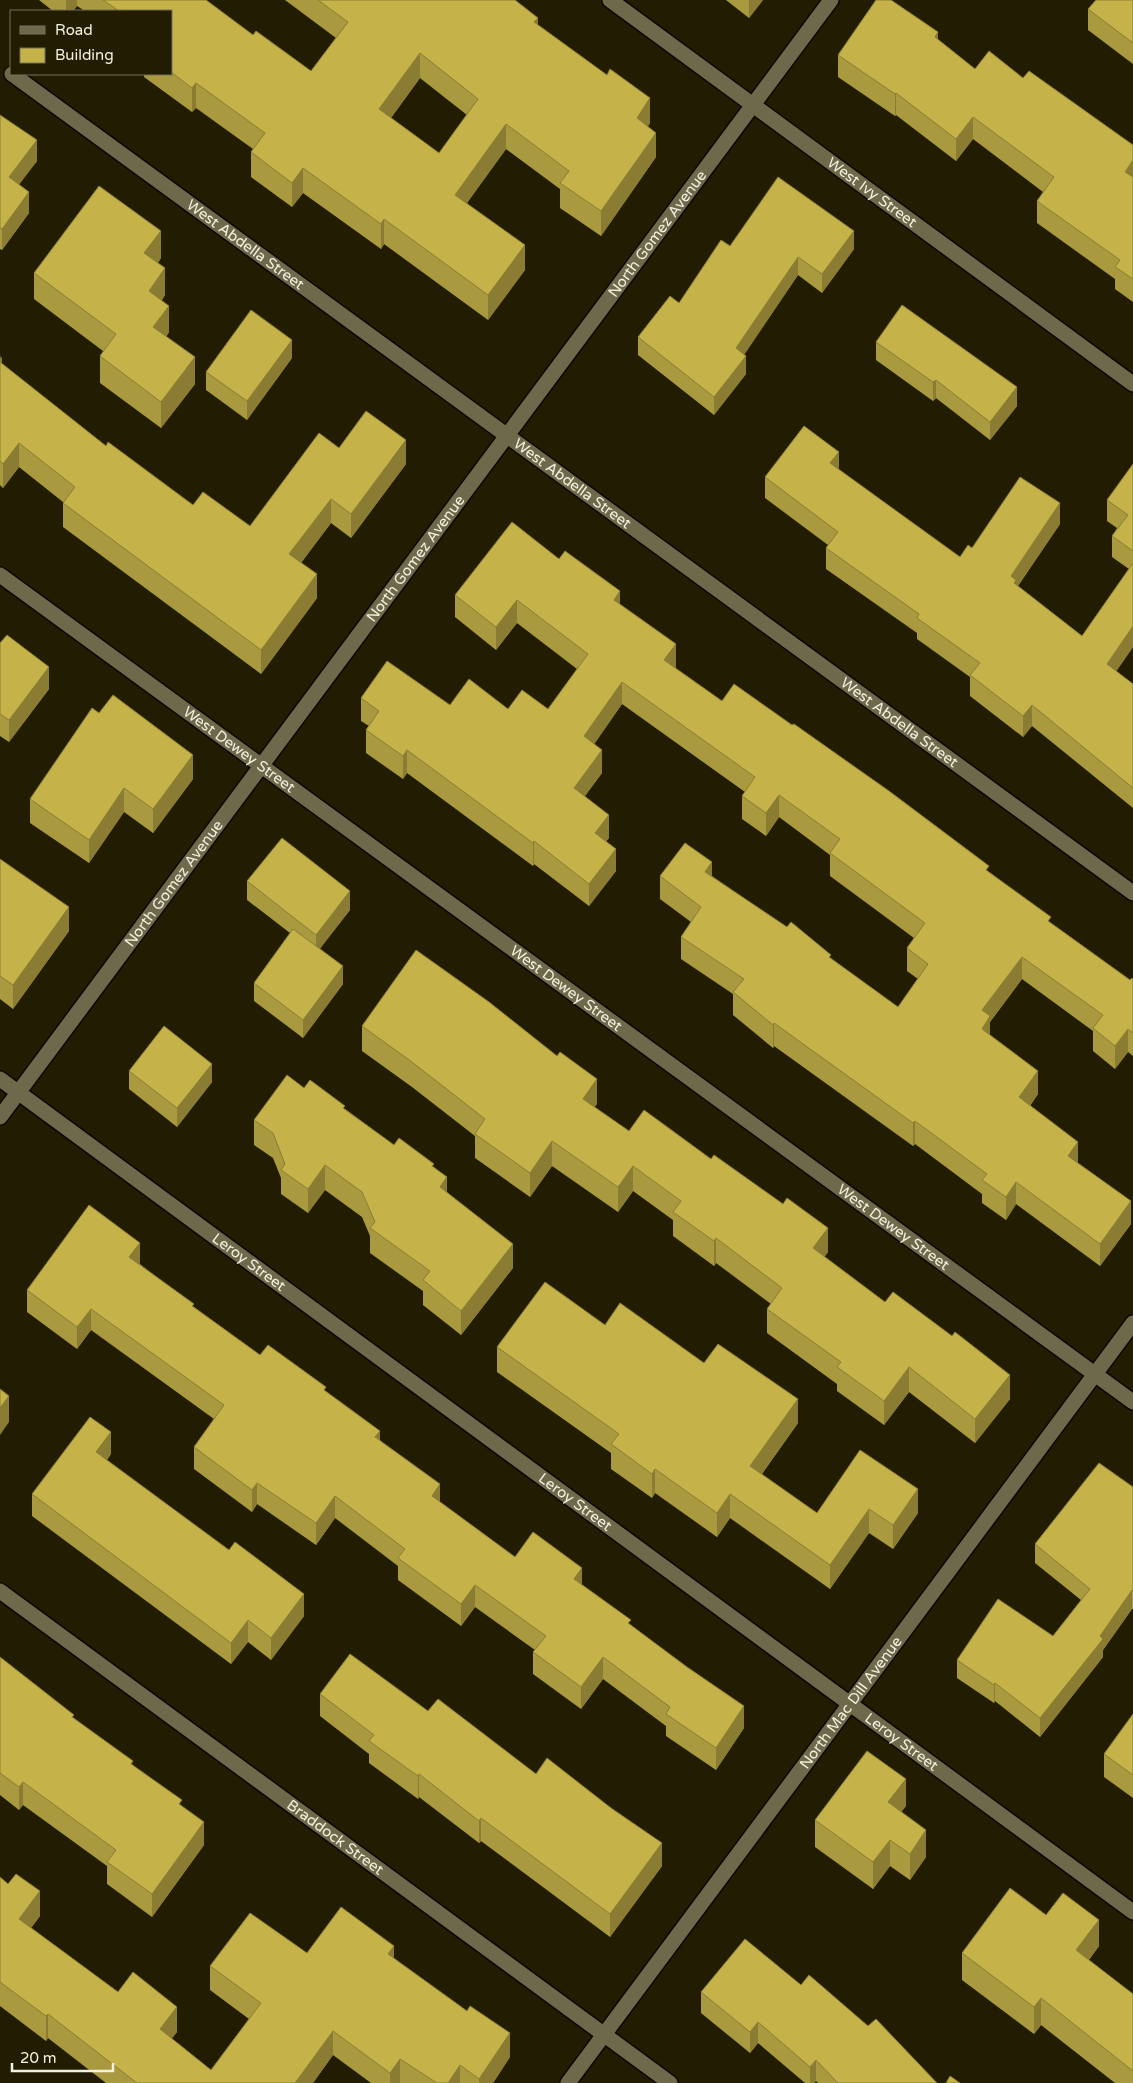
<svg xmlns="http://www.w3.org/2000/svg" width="1133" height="2083" viewBox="0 0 1133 2083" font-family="'Varela Round',sans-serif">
  <rect width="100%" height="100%" fill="#221d02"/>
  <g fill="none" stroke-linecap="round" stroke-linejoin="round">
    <!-- minor casing -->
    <g stroke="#0c0700" stroke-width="18">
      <g id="minor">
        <path id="s1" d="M610,0L1133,384"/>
        <path id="s2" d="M12,74L1133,893"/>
        <path id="s3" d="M0,575L1133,1402"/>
        <path id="s4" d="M0,1079L1133,1912"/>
        <path id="s5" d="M0,1117L831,0"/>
        <path id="s6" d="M0,1591L670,2083"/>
        <path id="s7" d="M568,2083L1133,1323"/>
      </g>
    </g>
    <!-- minor -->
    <use href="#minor" stroke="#6e694b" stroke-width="15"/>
  </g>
  <!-- wall -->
  <g fill="#a99a3f" fill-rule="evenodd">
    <path d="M39,0H206L253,35L311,71L336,38L285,0H515L538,25L650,123L648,126L656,157L601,236L560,208V189L506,149L467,203L525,270L488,320L384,244L381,249L303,193L292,207L251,177V152L253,149L196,108L192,112L144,77V74H171V11H85L77,6L73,11H53ZM420,78L467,115L439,153L391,118Z"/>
    <path d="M726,0H763L749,18Z"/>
    <path d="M1133,0V64L1088,30V9Z"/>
    <path d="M938,40L975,69L1023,78L1133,145V302L1115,289V279L1037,223V201L1043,192L973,139L956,161L896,115L895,116L838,77V55Z"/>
    <path d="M0,115L37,161L19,184L29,213L2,250L0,249Z"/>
    <path d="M730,246L854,249L822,293L798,275L744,354L746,374L714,415L638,355V337L679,303Z"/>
    <path d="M161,258L158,263L165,295L162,300L169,332L166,337L195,384L161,428L100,383V356L103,351L34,299V273Z"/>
    <path d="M876,342L1017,406L990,440L936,398L933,401L876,360Z"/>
    <path d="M0,355L2,364L106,446L193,505L250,526L339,448L406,464L351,538L331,523L301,563L317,598L261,674L63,527V502L19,467L3,488L0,485Z"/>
    <path d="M292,358L247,420L206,390V372Z"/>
    <path d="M1133,464V647L1116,671L1133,684V808L1032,726L1023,737L970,696V677L917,639V633L826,569V548L828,545L765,498V477L839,470L960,557L972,548L1060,524L1018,586L1082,636L1129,569L1112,557V536L1117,528L1107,521V500Z"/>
    <path d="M559,559L620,604L676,667L675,668L722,701L989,872L1051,923L1130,980L1133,979V1056L1128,1052L1115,1069L1093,1051V1031L1022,979L990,1022V1035L1038,1094L1030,1106L1078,1163L1131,1224L1100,1266L1016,1204L1006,1220L982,1203V1194L915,1144L913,1146L774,1046L773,1048L733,1015V994L681,959V937L691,922L660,899V876H712L831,959L898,1007L918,979L907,971V948L914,938L830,876V855L779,817L766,836L742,819V796L745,792L622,704L594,744L602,773L585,796L609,838L606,841L616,871L589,906L534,864L533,866L407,773L403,779L366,753V730L369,726L361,721V698L508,709H548L577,669L517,623L496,650L455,617V595Z"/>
    <path d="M0,643L49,689L9,742L0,736Z"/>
    <path d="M193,779L153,833L124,812L89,863L30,823V799Z"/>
    <path d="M0,859L69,931L13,1009L0,999Z"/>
    <path d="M247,881L350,910L320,948L343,984L303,1038L254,1001V983L290,933L247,900Z"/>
    <path d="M362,1026L597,1104L594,1107L629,1131L828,1252L824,1257L1010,1399L975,1443L909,1392L884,1425L837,1391V1384L767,1333V1309L771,1304L716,1263L714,1266L673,1236V1220L633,1191L618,1212L552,1166L530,1197L475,1158V1136L412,1087L362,1051Z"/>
    <path d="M129,1071L212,1082L177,1127L129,1089Z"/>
    <path d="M345,1109L394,1145L434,1167L447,1192L513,1268L461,1335L423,1305V1291L370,1253V1236L362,1217L325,1190L308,1213L281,1194V1178L273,1158L254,1145V1120Z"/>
    <path d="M140,1264L194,1307L260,1355L326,1392L380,1440L440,1502L515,1557L582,1585L631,1625L744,1728L716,1770L666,1736V1726L603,1679L581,1709L533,1674V1652L535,1650L475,1607L461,1626L398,1580V1566L335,1518L316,1545L257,1504L252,1512L194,1469V1447L214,1419L91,1330L77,1349L27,1312V1290Z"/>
    <path d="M605,1325L704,1363L798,1423L762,1474L817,1513L860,1450L918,1513L893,1549L869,1533L830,1589L730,1518L717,1537L655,1493L652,1498L611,1469V1453L497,1372V1347Z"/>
    <path d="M111,1454L107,1460L304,1616L271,1660L248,1642L231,1664L32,1516V1494Z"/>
    <path d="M1133,1487V1609H1132L1103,1650V1657L1040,1737L995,1701L994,1703L957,1678V1660L1053,1636L1081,1600L1035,1563V1544Z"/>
    <path d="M0,1657L74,1718L133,1765L182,1806L204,1845L152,1917L107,1884V1866L23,1805L19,1810L0,1795Z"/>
    <path d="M320,1694L428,1711L536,1774L662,1866L610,1937L481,1841L479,1843L419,1797L418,1799L369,1763V1754L320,1716Z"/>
    <path d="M1133,1714V1798L1104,1777V1754Z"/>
    <path d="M906,1806L901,1812L926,1857L910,1880L890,1866L873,1889L815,1847V1820Z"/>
    <path d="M0,1877L40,1916L31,1928L118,1992L177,2032L171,2039L211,2070L249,2019L210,1990V1966L307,1953L394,1959L510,2057L493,2083H371L333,2055L313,2083H106L48,2038L46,2041L0,2006Z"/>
    <path d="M1046,1915L1099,1946L1089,1960L1133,1994V2083H1115L1041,2025L1034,2034L962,1980V1953Z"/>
    <path d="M801,1985L868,2026L937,2083H818L816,2081L814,2083H805L758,2043L750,2053L701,2013V1992Z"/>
  </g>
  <!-- shaded-wall -->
  <g fill="#8a7d33">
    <path d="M66,0H77V6L73,11H66Z"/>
    <path d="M749,0H763L749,18Z"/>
    <path d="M538,18V43L534,22Z"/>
    <path d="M938,32V55L935,37Z"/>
    <path d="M420,53V78L379,134V109Z"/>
    <path d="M196,83V108L192,112V88Z"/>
    <path d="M896,93V115L895,116V94Z"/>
    <path d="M650,98V123L637,143V118Z"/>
    <path d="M973,117V139L956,161V139Z"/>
    <path d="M506,124V149L455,219V195Z"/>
    <path d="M656,133V157L601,236V211Z"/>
    <path d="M37,140V161L9,198V177Z"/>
    <path d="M1133,160V182L1125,172Z"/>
    <path d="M303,168V193L292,207V183Z"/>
    <path d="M29,192V213L2,250V229Z"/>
    <path d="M384,219V244L381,249V224Z"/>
    <path d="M161,231V258L144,280V253Z"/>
    <path d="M854,231V249L822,293V274Z"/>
    <path d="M525,245V270L488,320V295Z"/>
    <path d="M798,257V275L736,367V348Z"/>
    <path d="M165,268V295L149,317V291Z"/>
    <path d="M169,306V332L153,354V327Z"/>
    <path d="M292,340V358L247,420V401Z"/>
    <path d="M746,356V374L714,415V397Z"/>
    <path d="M2,357V381L0,383V359Z"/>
    <path d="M195,357V384L161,428V402Z"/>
    <path d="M936,380V398L933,401V382Z"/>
    <path d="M1017,387V406L990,440V422Z"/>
    <path d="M406,440V464L351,538V514Z"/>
    <path d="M19,443V467L3,488V464Z"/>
    <path d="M839,452V473L830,463Z"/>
    <path d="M331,499V523L289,578V554Z"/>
    <path d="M1060,503V524L1016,588L1011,576Z"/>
    <path d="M317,574V598L261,674V650Z"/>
    <path d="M620,591V614L614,600Z"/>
    <path d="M517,600V623L496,650V627Z"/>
    <path d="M1133,626V647L1107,685V664Z"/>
    <path d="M676,644V667L664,683V660Z"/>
    <path d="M49,667V689L9,742V720Z"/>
    <path d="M622,682V704L584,759V736Z"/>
    <path d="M1032,705V726L1023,737V716Z"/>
    <path d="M407,750V773L403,779V756Z"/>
    <path d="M602,750V773L574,810V788Z"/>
    <path d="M193,755V779L153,833V809Z"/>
    <path d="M124,788V812L89,863V840Z"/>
    <path d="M779,795V817L766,836V813Z"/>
    <path d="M609,815V838L595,855V833Z"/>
    <path d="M534,841V864L533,866V843Z"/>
    <path d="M616,849V871L589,906V884Z"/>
    <path d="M712,862V885L705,872Z"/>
    <path d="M350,891V910L316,954V935Z"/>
    <path d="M69,907V931L13,1009V985Z"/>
    <path d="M1022,957V979L990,1022V1039L982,1051V1010Z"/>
    <path d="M343,966V984L303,1038V1020Z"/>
    <path d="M774,1023V1046L773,1048V1025Z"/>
    <path d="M1128,1029V1052L1115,1069V1046Z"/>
    <path d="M212,1064V1082L177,1127V1108Z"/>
    <path d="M1038,1071V1094L1019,1120V1097Z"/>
    <path d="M597,1079V1104L583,1123V1099Z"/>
    <path d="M915,1121V1144L913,1146V1123Z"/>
    <path d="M552,1141V1166L530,1197V1173Z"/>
    <path d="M1078,1142V1164L1068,1156Z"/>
    <path d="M325,1165V1190L308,1213V1189Z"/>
    <path d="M633,1166V1191L618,1212V1187Z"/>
    <path d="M447,1177V1202L440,1187Z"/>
    <path d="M1016,1182V1204L1006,1220V1197Z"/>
    <path d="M1131,1201V1224L1100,1266V1244Z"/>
    <path d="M828,1228V1252L813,1273V1248Z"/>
    <path d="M716,1238V1263L714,1266V1241Z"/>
    <path d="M140,1243V1265L129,1257Z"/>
    <path d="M513,1244V1268L461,1335V1311Z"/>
    <path d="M91,1309V1330L77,1349V1327Z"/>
    <path d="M909,1367V1392L884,1425V1401Z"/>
    <path d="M1010,1375V1399L975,1443V1419Z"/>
    <path d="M9,1396V1422L0,1435V1408Z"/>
    <path d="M798,1399V1423L750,1490V1466Z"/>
    <path d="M380,1431V1452L375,1437Z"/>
    <path d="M111,1432V1454L96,1473V1452Z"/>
    <path d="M655,1469V1493L652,1498V1474Z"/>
    <path d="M257,1483V1504L252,1512V1490Z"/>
    <path d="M440,1484V1506L432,1496Z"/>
    <path d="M918,1489V1513L893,1549V1525Z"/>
    <path d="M730,1494V1518L717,1537V1513Z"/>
    <path d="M335,1496V1518L316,1545V1523Z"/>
    <path d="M869,1509V1533L830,1589V1565Z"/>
    <path d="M582,1568V1590L574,1579Z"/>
    <path d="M475,1585V1607L461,1626V1604Z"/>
    <path d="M1132,1590V1609L1103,1650V1657L1040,1737V1718L1100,1636Z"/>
    <path d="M304,1594V1616L271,1660V1638Z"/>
    <path d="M248,1620V1642L231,1664V1643Z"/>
    <path d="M603,1657V1679L581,1709V1687Z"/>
    <path d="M995,1683V1701L994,1703V1685Z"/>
    <path d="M744,1706V1728L716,1770V1748Z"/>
    <path d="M419,1774V1797L418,1799V1776Z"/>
    <path d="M906,1779V1806L888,1829V1802Z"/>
    <path d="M23,1782V1805L19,1810V1787Z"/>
    <path d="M481,1818V1841L479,1843V1821Z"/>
    <path d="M204,1822V1845L152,1917V1894Z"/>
    <path d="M926,1830V1857L910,1880V1854Z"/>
    <path d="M890,1840V1866L873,1889V1862Z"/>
    <path d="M662,1843V1866L610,1937V1914Z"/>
    <path d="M40,1891V1916L19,1943V1919Z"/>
    <path d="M1099,1920V1946L1076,1977V1950Z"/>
    <path d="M394,1946V1970L388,1954Z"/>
    <path d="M1041,1998V2025L1034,2034V2007Z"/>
    <path d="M177,2007V2032L160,2054V2029Z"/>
    <path d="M48,2014V2038L46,2041V2016Z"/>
    <path d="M758,2022V2043L750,2053V2032Z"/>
    <path d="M333,2031V2055L313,2083H295Z"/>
    <path d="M510,2033V2057L493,2083H479V2079Z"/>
    <path d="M400,2059V2083H390V2073Z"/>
    <path d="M816,2060V2081L814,2083H810V2067Z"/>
    <path d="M460,2065V2083H448Z"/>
  </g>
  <!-- building -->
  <g fill="#c5b349" stroke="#8a7d33" fill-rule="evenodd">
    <path d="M103,0H206L253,35L256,31L311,71L348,22L318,0H515L538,18L534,22L607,75L610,69L650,98L637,118L656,133L601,211L560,183L569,171L506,124L455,195L525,245L488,295L384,219L381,224L303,168L292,183L251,152L265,133L196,83L192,88L171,72V11H119ZM420,53L478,99L439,153L379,109Z"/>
    <path d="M876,0H891L938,32L935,37L975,69L989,51L1023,78L1029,71L1133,145V160L1125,172L1133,177V279L1115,267L1120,260L1037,201L1054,177L973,117L956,139L896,93L895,94L838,55Z"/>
    <path d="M1096,0H1133V43L1088,9Z"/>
    <path d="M0,115L37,140L9,177L29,192L2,229L0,228Z"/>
    <path d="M778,177L854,231L822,274L798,257L736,348L746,356L714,397L638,337L670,296L679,303L721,240L730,246Z"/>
    <path d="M99,186L161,231L144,253L165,268L149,291L169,306L153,327L195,357L161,402L100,356L116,334L34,273Z"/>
    <path d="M902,305L1017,387L990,422L936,380L933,382L876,342Z"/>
    <path d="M251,310L292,340L247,401L206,372Z"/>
    <path d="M0,362L106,446L108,442L193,505L203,492L250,526L319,433L339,448L366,411L406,440L351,514L331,499L289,554L317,574L261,650L63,503L75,487L19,443L3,464L0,461Z"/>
    <path d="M804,426L839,452L830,463L960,557L968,545L972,548L1020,477L1060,503L1011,576L1016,580L1014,583L1082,636L1133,563V626L1107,664L1133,684V788L1032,705L1023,716L970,675L980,663L917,618L919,614L826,548L838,532L765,477Z"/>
    <path d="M1133,464V551L1112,536L1128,515L1107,500Z"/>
    <path d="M512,522L559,559L565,551L620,591L614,600L676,644L664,660L722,701L734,684L792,725L794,724L889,791L989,866L986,870L1051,917L1048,921L1130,980L1132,978L1133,979V1033L1128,1029L1115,1046L1093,1028L1103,1015L1022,957L982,1010L990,1016L982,1029L1038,1071L1019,1097L1078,1142L1068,1156L1131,1201L1100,1244L1016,1182L1006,1197L982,1180L987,1174L915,1121L913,1123L774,1023L773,1025L733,992L744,979L681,937L701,907L660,876L685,843L712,862L705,872L787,927L791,922L831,955L829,957L898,1007L928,964L907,948L925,923L830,853L840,839L779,795L766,813L742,796L755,777L622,682L584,736L602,750L574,788L609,815L595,833L616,849L589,884L534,841L533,843L407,750L403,756L366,730L379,711L361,698L387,661L450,705L469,679L508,709L522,690L548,709L588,654L517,600L496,627L455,595Z"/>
    <path d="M7,635L49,667L9,720L0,714V643Z"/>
    <path d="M113,695L193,755L153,809L124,788L89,840L30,799L92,708L99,713Z"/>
    <path d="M282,838L350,891L316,935L247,881Z"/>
    <path d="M0,859L69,907L13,985L0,976Z"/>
    <path d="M293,929L343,966L303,1020L254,983Z"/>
    <path d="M416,950L489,1002L557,1056L560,1052L597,1079L583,1099L629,1131L644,1110L711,1159L714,1155L783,1204L787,1198L828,1228L813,1248L885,1302L893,1292L952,1336L955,1332L1010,1375L975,1419L909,1367L884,1401L837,1367L841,1362L767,1309L782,1288L716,1238L714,1241L673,1212L681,1201L633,1166L618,1187L552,1141L530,1173L475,1134L485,1119L412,1062L362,1026Z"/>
    <path d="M164,1026L212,1064L177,1108L129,1071Z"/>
    <path d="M287,1075L304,1088L310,1080L345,1106L343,1108L394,1145L399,1138L434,1164L432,1166L447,1177L440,1187L513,1244L461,1311L423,1280L430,1271L370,1228L375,1222L362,1192L325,1165L308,1189L281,1170L285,1164L273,1133L254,1120Z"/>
    <path d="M89,1205L140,1243L129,1257L194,1304L192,1306L260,1355L268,1345L326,1387L324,1390L380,1431L375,1437L440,1484L432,1496L515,1557L533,1532L582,1568L574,1579L631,1620L628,1623L687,1667L744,1706L716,1748L666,1714L670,1707L603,1657L581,1687L533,1652L546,1636L475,1585L461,1604L398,1558L405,1549L335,1496L316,1523L257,1483L252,1490L194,1447L224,1405L91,1309L77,1327L27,1290Z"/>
    <path d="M545,1282L605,1325L620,1303L704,1363L718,1344L798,1399L750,1466L817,1513L860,1450L918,1489L893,1525L869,1509L830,1565L730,1494L717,1513L655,1469L652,1474L611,1444L619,1434L497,1347Z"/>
    <path d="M0,1389L9,1396L0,1408Z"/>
    <path d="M90,1417L111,1432L96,1452L229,1550L235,1542L304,1594L271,1638L248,1620L231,1643L32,1494Z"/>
    <path d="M1099,1463L1133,1487V1591L1132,1590L1100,1636L1103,1639L1040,1718L995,1683L994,1685L957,1660L998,1599L1053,1636L1090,1589L1035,1544Z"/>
    <path d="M350,1654L428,1711L438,1699L536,1774L547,1758L611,1808L662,1843L610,1914L481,1818L479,1821L419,1774L418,1776L369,1741L374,1735L320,1694Z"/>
    <path d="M0,1657L74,1715L72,1717L133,1761L131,1764L182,1800L179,1804L204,1822L152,1894L107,1862L116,1850L23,1782L19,1787L0,1773Z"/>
    <path d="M1133,1714V1775L1104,1754Z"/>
    <path d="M867,1751L906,1779L888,1802L926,1830L910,1854L890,1840L873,1862L815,1820Z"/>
    <path d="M16,1874L40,1891L19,1919L118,1992L133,1972L177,2007L160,2029L211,2070L261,2003L210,1966L250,1913L307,1953L341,1907L394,1946L388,1954L467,2011L470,2006L510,2033L479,2079L460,2065L448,2083H437L400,2059L390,2073L333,2031L295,2083H137L48,2014L46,2016L0,1982V1877L8,1884Z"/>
    <path d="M1010,1888L1046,1915L1063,1893L1099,1920L1076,1950L1133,1994V2071L1041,1998L1034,2007L962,1953Z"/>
    <path d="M745,1939L801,1985L809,1975L868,2026L876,2019L937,2083H838L816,2060L810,2067L758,2022L750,2032L701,1992Z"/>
    <path d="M950,2076L960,2083H946Z"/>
  </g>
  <g text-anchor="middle" stroke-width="5" stroke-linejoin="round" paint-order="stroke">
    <!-- street labels -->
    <g font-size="15" fill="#f2f0df" stroke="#221d02">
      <text dy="5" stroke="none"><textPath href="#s1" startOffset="325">West Ivy Street</textPath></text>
      <text dy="5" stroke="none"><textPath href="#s5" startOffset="1101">North Gomez Avenue</textPath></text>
      <text dy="5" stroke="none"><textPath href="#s2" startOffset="289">West Abdella Street</textPath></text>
      <text dy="5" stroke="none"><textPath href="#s2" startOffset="694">West Abdella Street</textPath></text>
      <text dy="5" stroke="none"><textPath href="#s5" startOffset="696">North Gomez Avenue</textPath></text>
      <text dy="5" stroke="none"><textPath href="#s2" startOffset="1099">West Abdella Street</textPath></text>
      <text dy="5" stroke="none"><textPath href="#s3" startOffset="296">West Dewey Street</textPath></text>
      <text dy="5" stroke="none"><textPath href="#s5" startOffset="291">North Gomez Avenue</textPath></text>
      <text dy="5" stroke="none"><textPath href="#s3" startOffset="701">West Dewey Street</textPath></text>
      <text dy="5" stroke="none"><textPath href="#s3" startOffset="1106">West Dewey Street</textPath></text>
      <text dy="5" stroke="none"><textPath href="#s4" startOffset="309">Leroy Street</textPath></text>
      <text dy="5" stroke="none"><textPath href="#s4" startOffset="714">Leroy Street</textPath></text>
      <text dy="5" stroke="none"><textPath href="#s7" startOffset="474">North Mac Dill Avenue</textPath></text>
      <text dy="5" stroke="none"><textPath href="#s4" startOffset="1119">Leroy Street</textPath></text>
      <text dy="5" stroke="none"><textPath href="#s6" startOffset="416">Braddock Street</textPath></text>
    </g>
  </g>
  <!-- legend -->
  <rect x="10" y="10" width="162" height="65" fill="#221d02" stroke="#75715a"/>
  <rect x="20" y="26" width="25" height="8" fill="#6e694b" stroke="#75715a"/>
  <text x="55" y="35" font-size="15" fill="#f2f0df">Road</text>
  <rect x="20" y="48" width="25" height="15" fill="#c5b349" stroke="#75715a"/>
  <text x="55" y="60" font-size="15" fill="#f2f0df">Building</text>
  <!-- scale -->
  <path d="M12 2063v8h101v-8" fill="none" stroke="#f2f0df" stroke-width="2.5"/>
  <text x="20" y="2063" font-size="15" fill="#f2f0df" stroke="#221d02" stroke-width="4" paint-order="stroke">20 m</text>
</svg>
